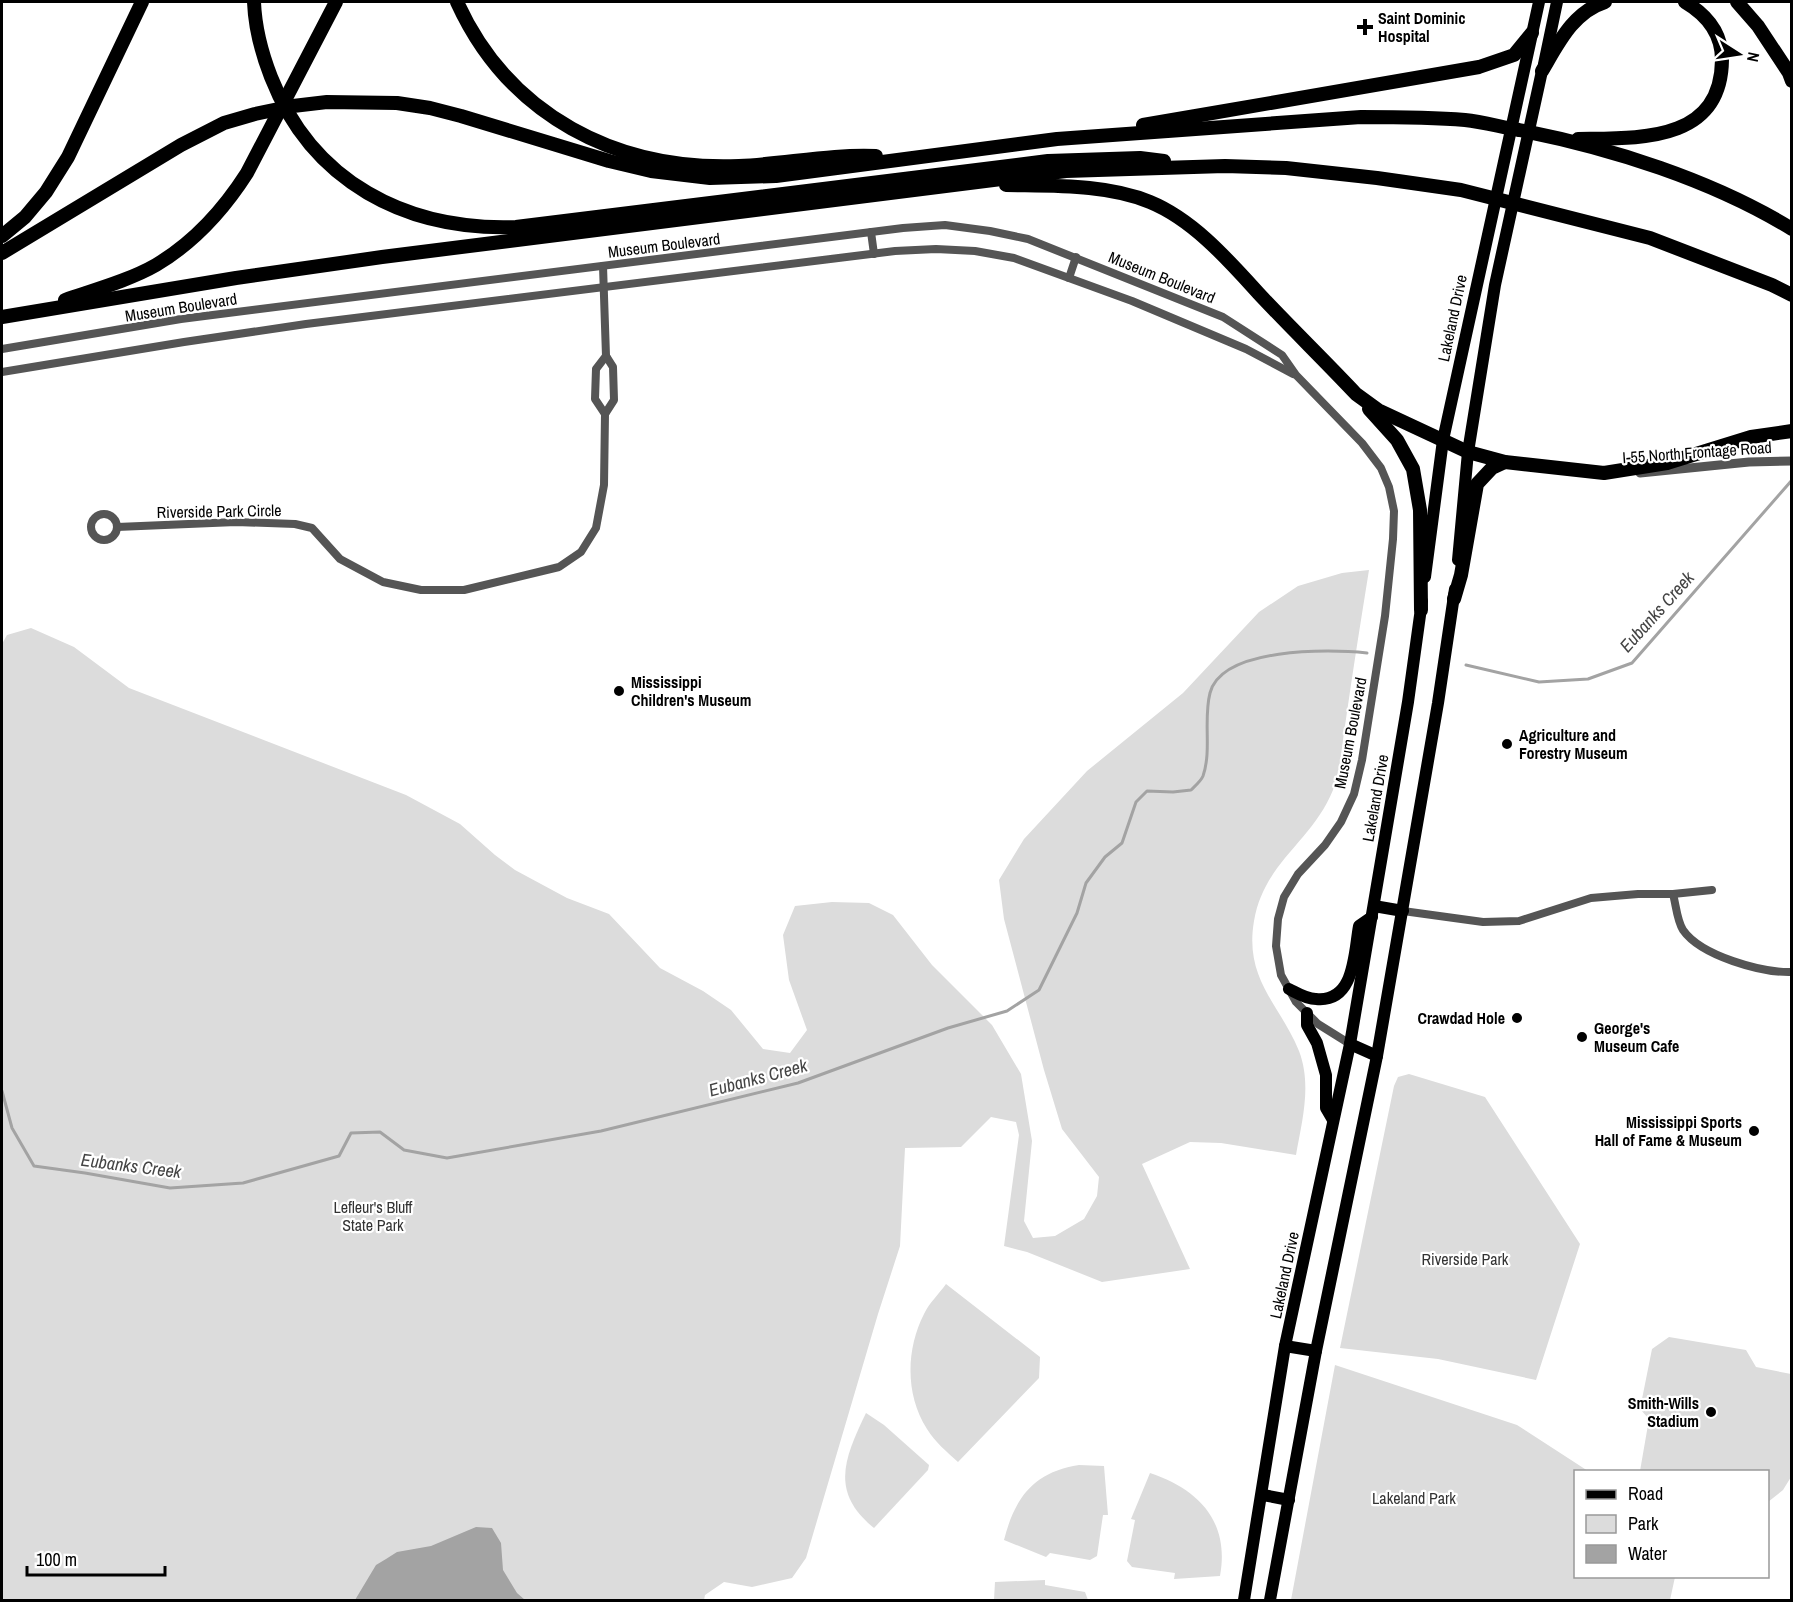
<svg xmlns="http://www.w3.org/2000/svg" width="1793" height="1602" viewBox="0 0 1793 1602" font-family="'Archivo Narrow',sans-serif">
  <rect width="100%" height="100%" fill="#fff"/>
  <!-- green -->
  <g fill="#dcdcdc">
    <path d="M1369,570C1361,620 1353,669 1346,719C1342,742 1341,769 1333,790C1312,842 1264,862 1254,921C1244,980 1280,1004 1299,1051C1312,1085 1302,1121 1296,1155L1221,1143L1190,1142L1142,1164L1190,1269L1102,1282L1027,1252L1004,1246L1019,1135L1016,1122L991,1117L961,1147L905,1148L900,1246L878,1314L806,1558L792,1578L752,1587L724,1582L705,1595L704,1600H2V644L7,635L31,628L74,647L129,688L406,795L460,824L495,855L515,870L567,898L609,914L660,968L703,991L731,1010L763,1049L790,1053L807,1030L789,980L783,935L795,906L832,902L869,903L893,915L932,965L992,1025L1021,1074L1032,1141L1024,1221L1033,1238L1055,1236L1084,1219L1097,1196L1099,1177L1062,1129L1044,1070L1004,919L999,880L1024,839L1087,771L1183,693L1259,612L1298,586L1342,573Z"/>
    <path d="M1409,1074L1485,1097L1580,1244L1536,1380L1438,1359L1340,1348L1394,1086L1398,1077Z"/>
    <path d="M946,1284L1040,1357L1039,1378L958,1462C947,1452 935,1442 927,1429C905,1395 906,1349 924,1314C929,1303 939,1294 946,1284Z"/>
    <path d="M1669,1337L1746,1350L1756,1367L1791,1374V1477L1783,1490L1768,1502V1472L1640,1471L1649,1419L1640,1409L1652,1349Z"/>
    <path d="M1335,1365L1517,1425L1588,1471L1576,1472V1576L1675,1577L1670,1600H1291Z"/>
    <path d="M866,1413L884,1425L929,1465L928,1470L874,1528C829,1492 845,1457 866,1413Z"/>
    <path d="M1079,1465L1104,1466L1108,1515H1103L1097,1556L1090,1560L1050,1553L1046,1557L1004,1540C1015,1497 1034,1472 1079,1465Z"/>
    <path d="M1150,1473C1198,1489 1230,1521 1220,1576L1174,1579L1175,1573L1132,1567L1127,1561L1135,1520L1131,1519Z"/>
    <path d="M1045,1580V1585L1085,1592L1088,1600H994L995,1582Z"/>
  </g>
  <!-- water -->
  <path fill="#a3a3a3" d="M476,1527L492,1528L501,1543L503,1570L517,1593L525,1600H355L376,1565L386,1559L397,1552L431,1546Z"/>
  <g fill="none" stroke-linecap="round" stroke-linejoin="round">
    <!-- stream -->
    <g stroke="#a3a3a3" stroke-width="3">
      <path d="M1466,665L1539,682L1588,679L1632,663L1792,480"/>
      <path d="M2,1091L12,1128L34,1166L85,1173L170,1188L243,1183L339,1156L351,1133L380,1132L404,1150L447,1158L601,1131L798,1083L948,1028L1007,1011L1039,990L1077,913L1086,883L1105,857L1122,843L1136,802L1147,791L1173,792L1191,790C1195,786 1201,781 1203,776C1212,750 1203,720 1210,693C1222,647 1329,649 1367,653"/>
    </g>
    <!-- minor -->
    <g stroke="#555" stroke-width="8">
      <path d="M871,232L874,254"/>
      <path d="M1069,278L1076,257"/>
      <path d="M2,349L181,319L903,228L945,225L990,231L1028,239L1223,317L1282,355L1296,375L1362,443L1381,468L1389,487L1394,511L1393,539L1385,616L1362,760L1354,794L1341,822L1325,845L1298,874L1284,897L1278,919L1276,946L1281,975L1296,1002L1318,1024L1350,1044"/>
      <path d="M2,372L184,342L306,324L895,251L936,249L975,251L1014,258L1132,301L1246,349L1293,374"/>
      <path d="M605,414L595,399L596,369L606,356"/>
      <circle cx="104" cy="527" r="13"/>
      <path d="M117,527L236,522L295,524L312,528L340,559L383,582L421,590H464L559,567L581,552L596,528L604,485L605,414L614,400L613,367L606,356L603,266"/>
      <path d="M1673,894L1712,890"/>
      <path d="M1403,911L1483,922L1519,921L1591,898L1638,894H1673C1676,905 1677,921 1683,930C1701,956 1762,973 1792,972"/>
    </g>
    <!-- tertiary -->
    <path stroke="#555" stroke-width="9" d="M1640,473L1749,462L1792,461"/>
    <!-- primary -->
    <path stroke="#000" stroke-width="12" d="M1544,64L1557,2"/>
    <!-- trunk -->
    <g stroke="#000" stroke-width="12">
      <path d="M1458,560L1468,452L1495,285L1542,71"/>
      <path d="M1425,577L1443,440L1539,2"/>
      <path d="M1374,906L1403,911"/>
      <path d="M1289,989C1297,993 1306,999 1316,999C1355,1003 1354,953 1359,926L1372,917"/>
      <path d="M1307,1013V1025L1317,1043L1326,1075V1108L1333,1120"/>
      <path d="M1350,1044L1377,1056"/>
      <path d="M1285,1346L1316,1351"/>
      <path d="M1263,1495L1289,1500"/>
      <path d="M1244,1600L1285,1346L1350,1044L1408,702L1422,601"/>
      <path d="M1270,1600L1316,1351L1377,1056L1438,703L1455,589"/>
    </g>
    <!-- motorway -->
    <g stroke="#000" stroke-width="14">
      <path d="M254,2C255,27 262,54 271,77C312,182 406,231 516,227L1048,161L1140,158L1164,161"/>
      <path d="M457,2C509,116 617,171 739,166C785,164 830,154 876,156"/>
      <path d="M1737,2L1758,26L1789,73L1792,81"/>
      <path d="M1542,71C1558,44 1573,12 1605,2"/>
      <path d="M1143,125L1479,67L1514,55L1532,33"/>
      <path d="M1578,139C1638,138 1721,143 1722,60C1722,33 1707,15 1685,2"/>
      <path d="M1006,185C1053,186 1107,184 1150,202C1194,220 1230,262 1261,296C1292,329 1325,361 1356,394L1378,410L1468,452L1505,462L1604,473L1667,463L1751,437L1792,431"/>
      <path d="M2,236L25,217L46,192L68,157L142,2"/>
      <path d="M2,253L181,145L224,123L255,114L293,106L327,102L397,103L430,108L461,116L609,161L651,171L710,178L776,176L1057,139L1361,117C1396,117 1430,117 1465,120C1483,122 1501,127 1519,130C1611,148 1712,180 1792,229"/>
      <path d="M65,300C94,290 130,280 156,265C193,243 224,209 247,173L336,2"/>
      <path d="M2,317L236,278L382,257L1066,171L1225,166L1286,168L1377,178L1461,190L1650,238L1772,285L1792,295"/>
      <path d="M1369,409L1397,440L1413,469L1420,510L1421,610"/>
      <path d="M1454,599L1461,575L1477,484L1492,468L1505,462"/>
    </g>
  </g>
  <!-- markers -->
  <g fill="#000" stroke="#fff" stroke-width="2">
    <path d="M1362 18h6v6h6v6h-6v6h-6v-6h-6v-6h6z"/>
    <circle cx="619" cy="691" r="6"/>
    <circle cx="1507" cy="744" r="6"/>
    <circle cx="1517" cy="1018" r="6"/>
    <circle cx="1582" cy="1037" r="6"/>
    <circle cx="1754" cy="1131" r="6"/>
    <circle cx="1711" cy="1412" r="6"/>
  </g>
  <g text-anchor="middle" stroke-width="4.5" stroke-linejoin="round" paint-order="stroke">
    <!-- poi labels -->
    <g font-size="16" font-weight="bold" fill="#000" stroke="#fff" text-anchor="start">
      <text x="1378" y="24">Saint Dominic<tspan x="1378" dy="18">Hospital</tspan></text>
      <text x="631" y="688">Mississippi<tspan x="631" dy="18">Children's Museum</tspan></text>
      <text x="1519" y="741">Agriculture and<tspan x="1519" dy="18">Forestry Museum</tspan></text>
      <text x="1505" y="1024" text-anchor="end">Crawdad Hole</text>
      <text x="1594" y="1034">George's<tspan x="1594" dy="18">Museum Cafe</tspan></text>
      <text x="1742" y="1128" text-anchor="end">Mississippi Sports<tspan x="1742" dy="18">Hall of Fame &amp; Museum</tspan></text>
      <text x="1699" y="1409" text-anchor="end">Smith-Wills<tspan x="1699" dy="18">Stadium</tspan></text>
    </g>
    <!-- street labels -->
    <g font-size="16" fill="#000" stroke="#fff">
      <text transform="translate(664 245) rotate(-7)" y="6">Museum Boulevard</text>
      <text transform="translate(1162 277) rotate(22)" y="6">Museum Boulevard</text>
      <text transform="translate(181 307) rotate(-9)" y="6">Museum Boulevard</text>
      <text transform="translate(1452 318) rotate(-78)" y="6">Lakeland Drive</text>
      <text transform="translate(1697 452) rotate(-4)" y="6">I-55 North Frontage Road</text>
      <text transform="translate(219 511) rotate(-1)" y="6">Riverside Park Circle</text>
      <text transform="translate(1350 733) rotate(-79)" y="6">Museum Boulevard</text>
      <text transform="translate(1375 798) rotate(-80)" y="6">Lakeland Drive</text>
      <text transform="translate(1284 1275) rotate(-78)" y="6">Lakeland Drive</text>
    </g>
    <!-- park labels -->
    <g font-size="16" fill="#333" stroke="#fff">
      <text x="373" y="1213">Lefleur's Bluff<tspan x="373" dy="18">State Park</tspan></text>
      <text x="1465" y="1265">Riverside Park</text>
      <text x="1414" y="1504">Lakeland Park</text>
    </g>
    <!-- water labels -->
    <g font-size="18" font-style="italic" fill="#444" stroke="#fff">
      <text transform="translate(1657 612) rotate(-48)" y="6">Eubanks Creek</text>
      <text transform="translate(758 1078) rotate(-15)" y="6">Eubanks Creek</text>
      <text transform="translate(131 1166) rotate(7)" y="6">Eubanks Creek</text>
    </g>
  </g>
  <!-- border -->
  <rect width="1793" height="1602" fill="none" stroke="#000000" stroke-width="6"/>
  <!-- legend -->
  <rect x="1574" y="1470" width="195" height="108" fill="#ffffff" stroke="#999999" stroke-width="1.5"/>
  <rect x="1586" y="1490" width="30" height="9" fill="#000000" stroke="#999999" stroke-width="1.5"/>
  <text x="1628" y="1500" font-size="18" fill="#000000">Road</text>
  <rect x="1586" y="1515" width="30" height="18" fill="#dcdcdc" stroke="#999999" stroke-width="1.5"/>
  <text x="1628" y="1530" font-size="18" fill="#000000">Park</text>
  <rect x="1586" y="1545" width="30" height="18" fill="#a3a3a3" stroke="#999999" stroke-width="1.5"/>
  <text x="1628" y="1560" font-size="18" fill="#000000">Water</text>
  <!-- north arrow -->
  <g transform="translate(1739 54) rotate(102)" stroke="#ffffff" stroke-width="4.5" paint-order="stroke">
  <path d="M0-4.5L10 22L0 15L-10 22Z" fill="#000000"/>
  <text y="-9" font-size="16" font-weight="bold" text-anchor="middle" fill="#000000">N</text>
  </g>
  <!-- scale -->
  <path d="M27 1566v9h138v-9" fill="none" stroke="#000000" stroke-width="3"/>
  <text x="36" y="1566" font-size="18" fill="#000000" stroke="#ffffff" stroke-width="4.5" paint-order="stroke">100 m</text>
</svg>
